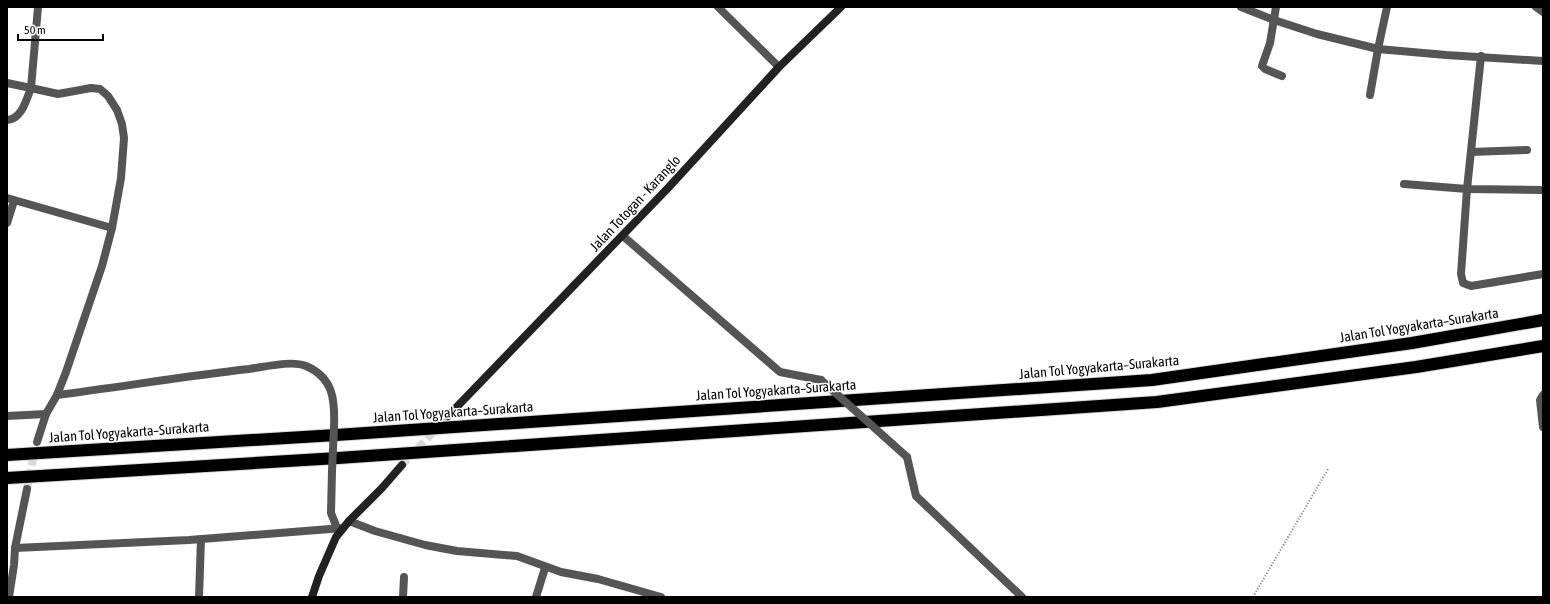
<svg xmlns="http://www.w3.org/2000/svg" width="1550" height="604" viewBox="0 0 1550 604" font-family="'Asap Condensed',sans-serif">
  <rect width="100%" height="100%" fill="#fff"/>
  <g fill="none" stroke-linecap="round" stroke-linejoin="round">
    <!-- minor-tunnel -->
    <path stroke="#d9d9d9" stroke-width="8" stroke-dasharray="8 4" stroke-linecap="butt" d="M27,489L35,450"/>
    <!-- secondary-tunnel -->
    <path stroke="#d9d9d9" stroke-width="8" stroke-dasharray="8 4" stroke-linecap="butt" d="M402,465L448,416"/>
    <!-- motorway casing -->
    <g stroke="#dbdbdb" stroke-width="14">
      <g id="motorway">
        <path d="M7,455L336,435L1152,380L1412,343L1543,320"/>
        <path d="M7,478L338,458L1157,402L1416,367L1543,346"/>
      </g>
    </g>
    <!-- path -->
    <path stroke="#777" stroke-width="2" stroke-dasharray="1 2" stroke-linecap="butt" d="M1253,597L1328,469"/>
    <!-- minor -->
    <g stroke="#555" stroke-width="8">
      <path d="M718,7L779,67"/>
      <path d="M1241,7L1274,20L1317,34L1378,49L1446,55L1543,61"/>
      <path d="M1276,7L1270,43L1262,66L1265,69L1282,76"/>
      <path d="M1536,7L1543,12"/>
      <path d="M1481,56L1467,189L1461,274L1463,283L1471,286L1543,274"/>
      <path d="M7,83L31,88C26,100 22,119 7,120"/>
      <path d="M1370,95L1378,49L1387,7"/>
      <path d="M1471,152L1527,150"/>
      <path d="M1404,184L1467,189L1543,190"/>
      <path d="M7,198L112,228"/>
      <path d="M7,223L14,201"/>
      <path d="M623,236L780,372L821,380"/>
      <path d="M57,395C121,387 185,376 249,369C264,367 292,360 306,366C334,378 335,401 334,427"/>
      <path d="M1543,395L1540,400L1543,427"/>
      <path d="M7,416L46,414"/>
      <path d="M37,442L46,414L57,395L66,372L102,266L112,228L121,178L124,138L122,124L117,110L108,96L100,89L91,88L58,94L31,88L38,7"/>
      <path d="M907,457L916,496L1022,597"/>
      <path d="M332,471L331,513L337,528"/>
      <path d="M349,521L375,531L425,545L457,551L517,556L561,572L598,579L661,597"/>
      <path d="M15,548L189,540L343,528"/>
      <path d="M9,597L14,565L15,548L27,489"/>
      <path d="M199,597L201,539"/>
      <path d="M403,597L404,577"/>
      <path d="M536,597L545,568"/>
    </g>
    <!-- secondary -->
    <g stroke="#222" stroke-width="8">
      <path d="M448,416L668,188L779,67L841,7"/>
      <path d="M312,597L319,576L336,537L349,521L382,488L402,465"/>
    </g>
    <!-- motorway -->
    <use href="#motorway" stroke="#000" stroke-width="12"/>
    <!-- minor-bridge -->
    <g stroke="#555" stroke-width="8">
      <path d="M821,380L907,457"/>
      <path d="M332,471L334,427"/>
    </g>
  </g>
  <g text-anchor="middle" stroke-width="3" stroke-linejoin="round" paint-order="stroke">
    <!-- street labels -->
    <g font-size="14" fill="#000" stroke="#fff">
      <text transform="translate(635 203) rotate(-47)" y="5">Jalan Totogan - Karanglo</text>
      <text transform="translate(1419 325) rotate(-9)" y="5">Jalan Tol Yogyakarta–Surakarta</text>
      <text transform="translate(1099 367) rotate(-5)" y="5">Jalan Tol Yogyakarta–Surakarta</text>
      <text transform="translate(776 390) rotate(-4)" y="5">Jalan Tol Yogyakarta–Surakarta</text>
      <text transform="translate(453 412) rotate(-4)" y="5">Jalan Tol Yogyakarta–Surakarta</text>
      <text transform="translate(129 432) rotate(-4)" y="5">Jalan Tol Yogyakarta–Surakarta</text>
    </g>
  </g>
  <!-- border -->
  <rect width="1550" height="604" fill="none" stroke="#000000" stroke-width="16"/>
  <!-- scale -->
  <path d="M18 34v6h85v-6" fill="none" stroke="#000000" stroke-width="2"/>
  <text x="24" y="34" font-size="12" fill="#000000" stroke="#ffffff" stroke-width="3" paint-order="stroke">50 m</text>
</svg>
